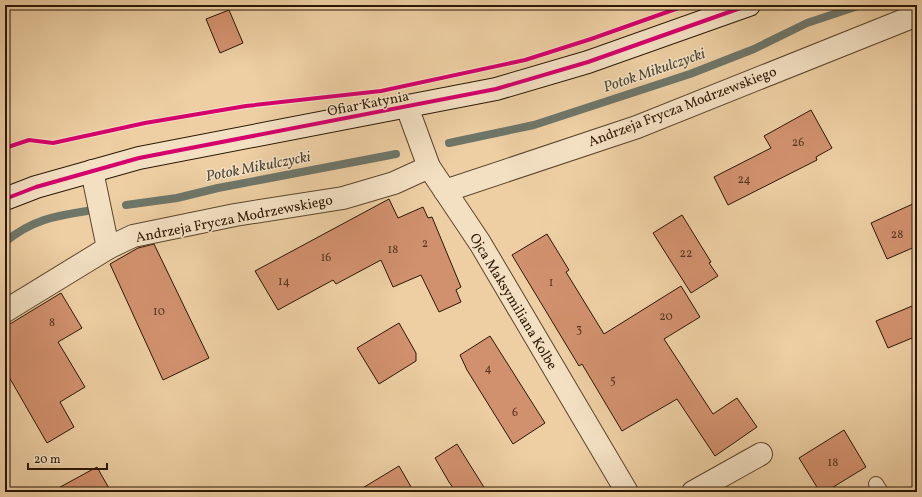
<svg xmlns="http://www.w3.org/2000/svg" width="922" height="497" viewBox="0 0 922 497" font-family="Vollkorn,serif">
  <rect width="100%" height="100%" fill="#edcfa3"/>
  <filter id="stains"><feTurbulence type="fractalNoise" baseFrequency=".005" numOctaves="4"/><feColorMatrix values="0 0 0 0 .2 0 0 0 0 .09 0 0 0 0 .02 0 0 0 .5 -.17"/></filter>
  <radialGradient id="worn" r=".72"><stop offset=".6" stop-color="#630" stop-opacity="0"/><stop offset="1" stop-color="#630" stop-opacity=".3"/></radialGradient>
  <g fill="none" stroke-linecap="round" stroke-linejoin="round">
    <!-- stream -->
    <g stroke="#6e7669" stroke-width="8">
      <path d="M449,143L534,125L690,74L754,49L807,23L861,5"/>
      <path d="M126,205L177,198L218,188L396,154"/>
      <path d="M5,242C32,220 54,216 87,211"/>
    </g>
  </g>
  <!-- building -->
  <g fill="#d2916e" stroke="#2b1704">
    <path d="M229,10L243,43L220,53L206,19Z"/>
    <path d="M811,110L832,148L816,157L817,160L728,205L714,177L771,148L764,136Z"/>
    <path d="M389,199L398,218L423,207L428,218L432,217L461,287L456,290L461,302L439,312L421,275L393,287L381,260L336,284L333,280L278,310L255,271Z"/>
    <path d="M917,202V246L887,259L871,223Z"/>
    <path d="M682,215L711,262L709,263L718,276L691,293L653,233Z"/>
    <path d="M547,234L569,270L566,272L604,334L681,286L700,317L664,339L713,414L737,398L757,427L715,456L677,399L622,431L582,364L579,366L512,255Z"/>
    <path d="M154,244L209,358L163,380L110,264L138,248Z"/>
    <path d="M61,293L82,328L58,342L85,387L60,402L74,427L47,443L5,370V327Z"/>
    <path d="M917,304V336L888,348L876,321Z"/>
    <path d="M399,323L416,353V361L379,384L357,348Z"/>
    <path d="M490,336L545,423L513,444L467,370L460,355Z"/>
    <path d="M844,430L866,467L825,492H820L799,458Z"/>
    <path d="M457,444L470,465L487,492H456L449,482L435,458Z"/>
    <path d="M399,466L414,492H356Z"/>
    <path d="M97,467L111,492H51Z"/>
  </g>
  <g fill="none" stroke-linecap="round" stroke-linejoin="round">
    <!-- lane casing -->
    <g stroke="#5c452c" stroke-width="16">
      <path id="lane" d="M876,484L881,492"/>
    </g>
    <!-- street casing -->
    <g stroke="#5c452c" stroke-width="24">
      <g id="street">
        <path d="M407,107L429,167L480,243L627,492"/>
        <path d="M92,171L108,248"/>
        <path d="M445,191L637,127L917,15"/>
        <path d="M5,311L108,248L133,236L235,215L343,198L394,183L429,167"/>
        <path d="M693,492L761,454"/>
      </g>
    </g>
    <!-- secondary casing -->
    <g stroke="#2b1704" stroke-width="24">
      <path id="secondary" d="M5,199L36,187L139,158L496,89L588,62L749,5"/>
    </g>
    <!-- lane -->
    <use href="#lane" stroke="#f3e0c3" stroke-width="14"/>
    <!-- street -->
    <use href="#street" stroke="#f3e0c3" stroke-width="22"/>
    <!-- secondary -->
    <use href="#secondary" stroke="#f3e0c3" stroke-width="22"/>
    <!-- cycleway casing -->
    <g stroke="#f3e0c3" stroke-width="6">
      <g id="cycleway">
        <path d="M5,148L29,140L53,143L145,123L246,106L381,91L525,60L591,39L687,5"/>
        <path d="M5,199L36,187L139,158L496,89L588,62L749,5"/>
      </g>
    </g>
    <!-- cycleway -->
    <use href="#cycleway" stroke="#d6006c" stroke-width="4"/>
  </g>
  <g text-anchor="middle" stroke-width="3" stroke-linejoin="round" paint-order="stroke">
    <!-- number labels -->
    <g font-size="12" fill="#55361e">
      <text x="798" y="146">26</text>
      <text x="744" y="183">24</text>
      <text x="897" y="238">28</text>
      <text x="425" y="247">2</text>
      <text x="393" y="253">18</text>
      <text x="686" y="257">22</text>
      <text x="326" y="261">16</text>
      <text x="284" y="285">14</text>
      <text x="551" y="286">1</text>
      <text x="159" y="315">10</text>
      <text x="666" y="320">20</text>
      <text x="52" y="326">8</text>
      <text x="579" y="333">3</text>
      <text x="488" y="372">4</text>
      <text x="613" y="384">5</text>
      <text x="515" y="416">6</text>
      <text x="833" y="466">18</text>
    </g>
    <!-- street labels -->
    <g font-size="14" fill="#2b1704" stroke="#f3e0c3">
      <text transform="translate(368 103) rotate(-11)" y="5">Ofiar Katynia</text>
      <text transform="translate(682 106) rotate(-21)" y="5">Andrzeja Frycza Modrzewskiego</text>
      <text transform="translate(234 218) rotate(-11)" y="5">Andrzeja Frycza Modrzewskiego</text>
      <text transform="translate(514 301) rotate(59)" y="5">Ojca Maksymiliana Kolbe</text>
    </g>
    <!-- water labels -->
    <g font-size="15" font-style="italic" fill="#4d4637" stroke="#f3e0c3">
      <text transform="translate(654 70) rotate(-19)" y="5">Potok Mikulczycki</text>
      <text transform="translate(258 166) rotate(-11)" y="5">Potok Mikulczycki</text>
    </g>
  </g>
  <!-- margin -->
  <rect width="922" height="497" fill="none" stroke="#edcfa3" stroke-width="20"/>
  <rect x="6" y="6" width="910" height="485" fill="none" stroke="#2b1704" stroke-width="2"/>
  <rect x="10" y="10" width="902" height="477" fill="none" stroke="#2b1704"/>
  <!-- scale -->
  <path d="M28 463v6h79v-6" fill="none" stroke="#2b1704" stroke-width="2"/>
  <text x="34" y="463" font-size="12" fill="#2b1704" stroke="#f3e0c3" stroke-width="3" paint-order="stroke">20 m</text>
  <rect width="100%" height="100%" filter="url(#stains)"/>
  <rect width="100%" height="100%" fill="url(#worn)"/>
</svg>
